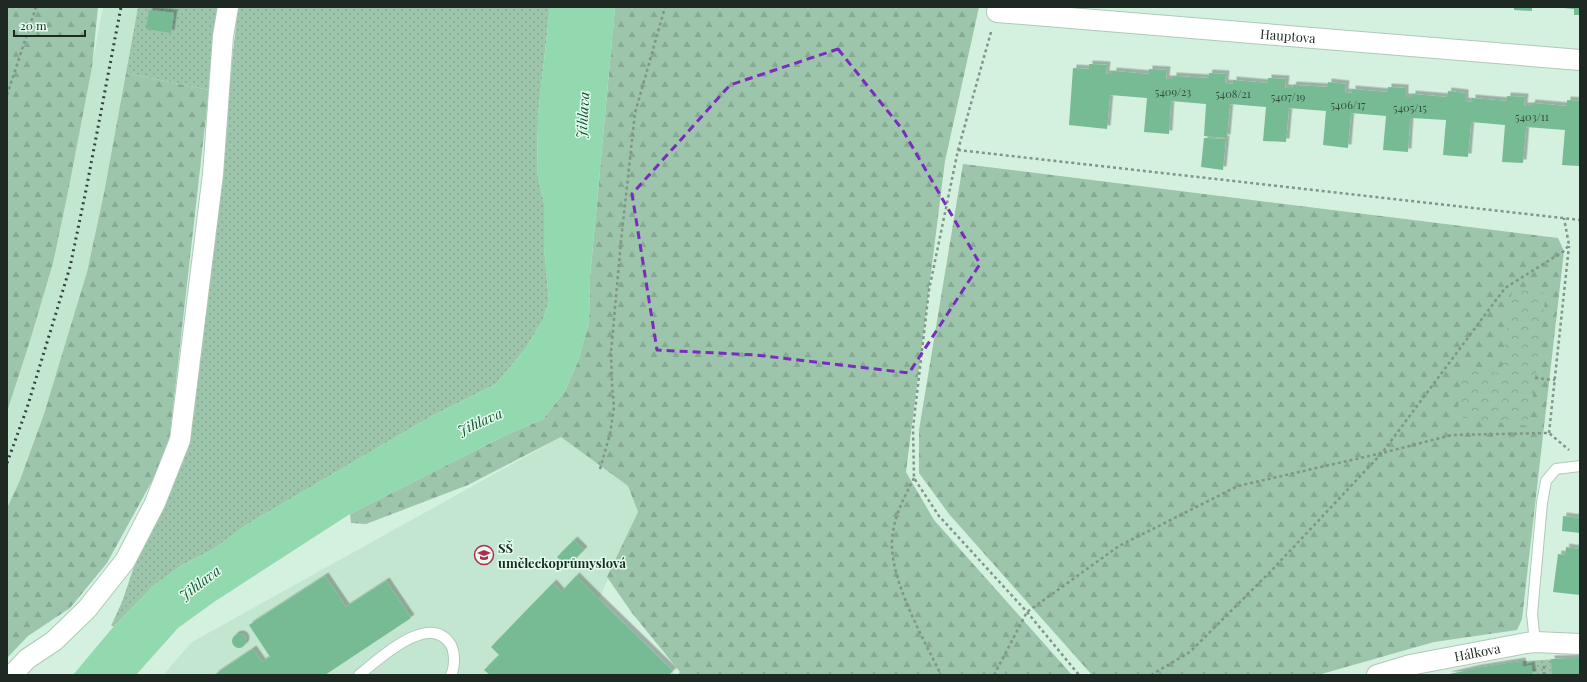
<svg xmlns="http://www.w3.org/2000/svg" width="1587" height="682" viewBox="0 0 1587 682" font-family="'Playfair Display',serif">
  <defs>
    <pattern id="grass-dots" width="8" height="8" patternUnits="userSpaceOnUse"><rect width="8" height="8" fill="#9cc5ac"/><path d="M2 2h.1M6 6h.1" fill="none" stroke="#86a994" stroke-width="1.8" stroke-linecap="round"/></pattern>
    <pattern id="forest-firs" width="22" height="20" patternUnits="userSpaceOnUse"><rect width="22" height="20" fill="#9cc5ac"/><path d="M5 1l3.5 6h-7zM16 11l3.5 6h-7z" fill="#86a994"/></pattern>
    <pattern id="park-crowns" width="20" height="18" patternUnits="userSpaceOnUse"><rect width="20" height="18" fill="#9cc5ac"/><path d="M2 6a3 3 0 1 1 6 0M12 15a3 3 0 1 1 6 0" fill="none" stroke="#86a994"/></pattern>
    <filter id="shadow"><feDropShadow dx="3.5" dy="-3.5" stdDeviation="0" flood-color="#0004"/></filter>
  </defs>
  <rect width="100%" height="100%" fill="#d4f0df"/>
  <!-- built -->
  <g fill="#c3e6d0">
    <path d="M103,7H138L104,193L87,272L63,354L44,414L20,480L7,508V412L29,344L69,187Z"/>
    <path d="M561,437L628,486L638,512L599,599L676,675H163L192,642Z"/>
  </g>
  <!-- grass -->
  <g fill="url(#grass-dots)">
    <path d="M138,7H220L209,90L126,73Z"/>
    <path d="M238,7H550L538,114L537,172L544,203V248L549,301L543,320L526,348L496,384L430,417L246,525L212,550L182,565L153,586L114,626H111L122,602L138,555L172,489L183,457L193,418Z"/>
    <path d="M1580,658V675H1444L1478,668L1522,661Z"/>
  </g>
  <!-- forest -->
  <g fill="url(#forest-firs)">
    <path d="M7,7H98L92,67L69,187L53,263L29,344L7,412Z"/>
    <path d="M615,7H979L945,161L906,472L934,520L1072,675H678L680,672L632,613L607,577L638,512L628,486L561,437L468,485L366,524L351,523L350,514L504,436L543,419L565,391L578,361L589,322L590,278Z"/>
    <path d="M126,73L209,90L168,452L107,563L70,608L28,636L7,658V508L20,480L44,414L87,272L104,193Z"/>
    <path d="M963,164L1558,238L1564,251L1522,619L1517,630L1434,642L1318,675H1092L949,514L919,473V430Z"/>
  </g>
  <!-- park -->
  <path fill="url(#park-crowns)" d="M1512,289L1546,293L1529,426L1457,417L1463,369L1501,373Z"/>
  <!-- water -->
  <path fill="#93d9b0" d="M550,7H615L590,278L589,322L578,361L565,391L543,419L504,436L350,514L214,602L178,628L136,675H73L114,626L153,586L182,565L212,550L246,525L430,417L496,384L526,348L543,320L549,301L544,248V203L537,172L538,114Z"/>
  <!-- building -->
  <g fill="#76bb94" filter="url(#shadow)">
    <path d="M1514,7H1532V11L1514,10Z"/>
    <path d="M1563,7H1580V15H1574V9L1563,8Z"/>
    <path d="M149,10L174,13L171,33L146,29Z"/>
    <path d="M1089,64L1107,65L1106,74H1113V71L1149,74V69L1167,70L1166,79H1173V76L1208,78L1209,73L1226,74L1225,83L1233,84V80L1268,83V78L1286,79L1285,88H1292L1293,85L1328,87V82L1346,84L1345,92L1352,93V89L1388,92V87L1405,88V97H1412V94L1447,97L1448,91L1465,93V101L1472,102V98L1507,101V96L1525,97L1524,106H1531L1532,103L1567,106V100L1580,101V166L1562,165L1565,130L1526,127L1523,163L1502,162L1505,125L1471,122L1468,157L1443,155L1446,120L1412,118L1410,120L1408,152L1383,150L1386,116L1351,113L1348,148L1323,145L1326,111L1289,108L1286,142L1263,141L1266,107L1230,104L1227,138L1204,136L1206,104L1171,101L1169,134L1144,132L1147,98L1110,95L1107,129L1069,125L1073,68L1089,69Z"/>
    <path d="M1204,138L1226,139L1223,170L1201,167Z"/>
    <path d="M1563,516L1580,518V533L1562,531Z"/>
    <path d="M574,540L584,550L567,567L557,557Z"/>
    <path d="M1579,542L1580,595L1553,592L1558,554L1565,555L1566,547L1578,549Z"/>
    <path d="M325,576L346,607L386,581L411,618L325,675H214L253,649L262,662L270,657L249,625Z"/>
    <path d="M576,576L599,599L673,671L669,675H490L484,670L499,655L491,647L553,583L561,592Z"/>
    <circle cx="239" cy="641" r="7"/>
    <path d="M1580,658V675H1552L1551,659Z"/>
    <path d="M1522,661L1523,667L1531,665L1533,675H1447L1478,668Z"/>
  </g>
  <g fill="none" stroke-linecap="round" stroke-linejoin="round">
    <!-- service casing -->
    <g stroke="#aec9b8" stroke-width="12">
      <g id="service">
        <path d="M1535,642L1532,614L1542,503L1546,481L1556,469L1580,466"/>
        <path d="M359,675C378,660 430,610 451,645C455,653 455,667 451,675"/>
      </g>
    </g>
    <!-- minor casing -->
    <g stroke="#aec9b8" stroke-width="22">
      <g id="minor">
        <path id="s1" d="M998,7L997,12L1580,60"/>
        <path d="M12,675L27,659L54,641L87,609L125,561L155,503L180,440L213,174L223,36L228,7"/>
        <path id="s2" d="M1377,675L1410,665L1526,643L1535,642L1580,644"/>
      </g>
    </g>
    <!-- path -->
    <g stroke="#819589" stroke-width="2.5" stroke-dasharray="3 3" stroke-linecap="butt">
      <path d="M991,32L958,150L929,290L913,428L914,478L939,516L1027,612L1079,675"/>
      <path d="M7,95L36,7"/>
      <path d="M958,150L1580,220"/>
      <path d="M1535,378L1555,380"/>
      <path d="M1549,433L1569,246"/>
      <path d="M600,469L610,434L614,407L612,384L611,353L621,241L635,113L665,7"/>
      <path d="M914,478C905,496 896,512 893,532C885,573 923,637 941,675"/>
      <path d="M994,675L1027,612L1119,546L1238,486L1382,453L1505,288L1564,251L1569,245L1564,218"/>
      <path d="M1151,675L1190,652L1271,571L1382,453L1452,435L1549,433L1569,450"/>
      <path d="M1544,675V664"/>
    </g>
    <!-- service -->
    <use href="#service" stroke="#fff" stroke-width="10"/>
    <!-- minor -->
    <use href="#minor" stroke="#fff" stroke-width="20"/>
    <!-- rail -->
    <path stroke="#34413a" stroke-width="3" stroke-dasharray="2 4" stroke-linecap="butt" d="M7,463L27,408L70,267L86,190L121,7"/>
  </g>
  <!-- marked area -->
  <path fill="none" stroke="#7b2cbf" stroke-width="3" stroke-dasharray="8 5" stroke-linejoin="round" d="M838,49L902,129L980,264L909,373L756,355L657,350L632,194L730,85Z"/>
  <!-- icons -->
  <defs>
    <g id="university-ring" transform="scale(1)"><circle r="9.5" fill="#e1feec" stroke="#b72754" stroke-width="1.5"/><path d="M0-5L7-2L0 1L-7-2ZM-4 1L0 2.5L4 1V4Q0 6-4 4Z" fill="#b72754"/></g>
  </defs>
  <g fill-rule="evenodd">
    <use href="#university-ring" x="484" y="555"/>
  </g>
  <g text-anchor="middle" stroke-width="3" stroke-linejoin="round" paint-order="stroke">
    <!-- number labels -->
    <g font-size="11" fill="#344e3f">
      <text x="1173" y="96">5409/23</text>
      <text x="1233" y="98">5408/21</text>
      <text x="1288" y="101">5407/19</text>
      <text x="1348" y="109">5406/17</text>
      <text x="1410" y="112">5405/15</text>
      <text x="1532" y="121">5403/11</text>
    </g>
    <!-- street labels -->
    <g font-size="13" fill="#1e2923" stroke="#e1feec">
      <text dy="5" stroke="none"><textPath href="#s1" startOffset="297">Hauptova</textPath></text>
      <text dy="5" stroke="none"><textPath href="#s2" startOffset="103">Hálkova</textPath></text>
    </g>
    <!-- poi labels -->
    <g font-size="13" font-weight="bold" fill="#1e2923" stroke="#e1feec" text-anchor="start">
      <text x="498" y="553">SŠ<tspan x="498" dy="15">uměleckoprůmyslová</tspan></text>
    </g>
    <!-- water labels -->
    <g font-size="14" font-style="italic" fill="#184d33" stroke="#e1feec">
      <text transform="translate(583 115) rotate(-86)" y="5">Jihlava</text>
      <text transform="translate(480 422) rotate(-24)" y="5">Jihlava</text>
      <text transform="translate(200 583) rotate(-37)" y="5">Jihlava</text>
    </g>
  </g>
  <!-- border -->
  <rect width="1587" height="682" fill="none" stroke="#1e2923" stroke-width="16"/>
  <!-- scale -->
  <path d="M14 30v6h71v-6" fill="none" stroke="#1e2923" stroke-width="2"/>
  <text x="20" y="30" font-size="12" fill="#1e2923" stroke="#e1feec" stroke-width="3" paint-order="stroke">20 m</text>
</svg>
